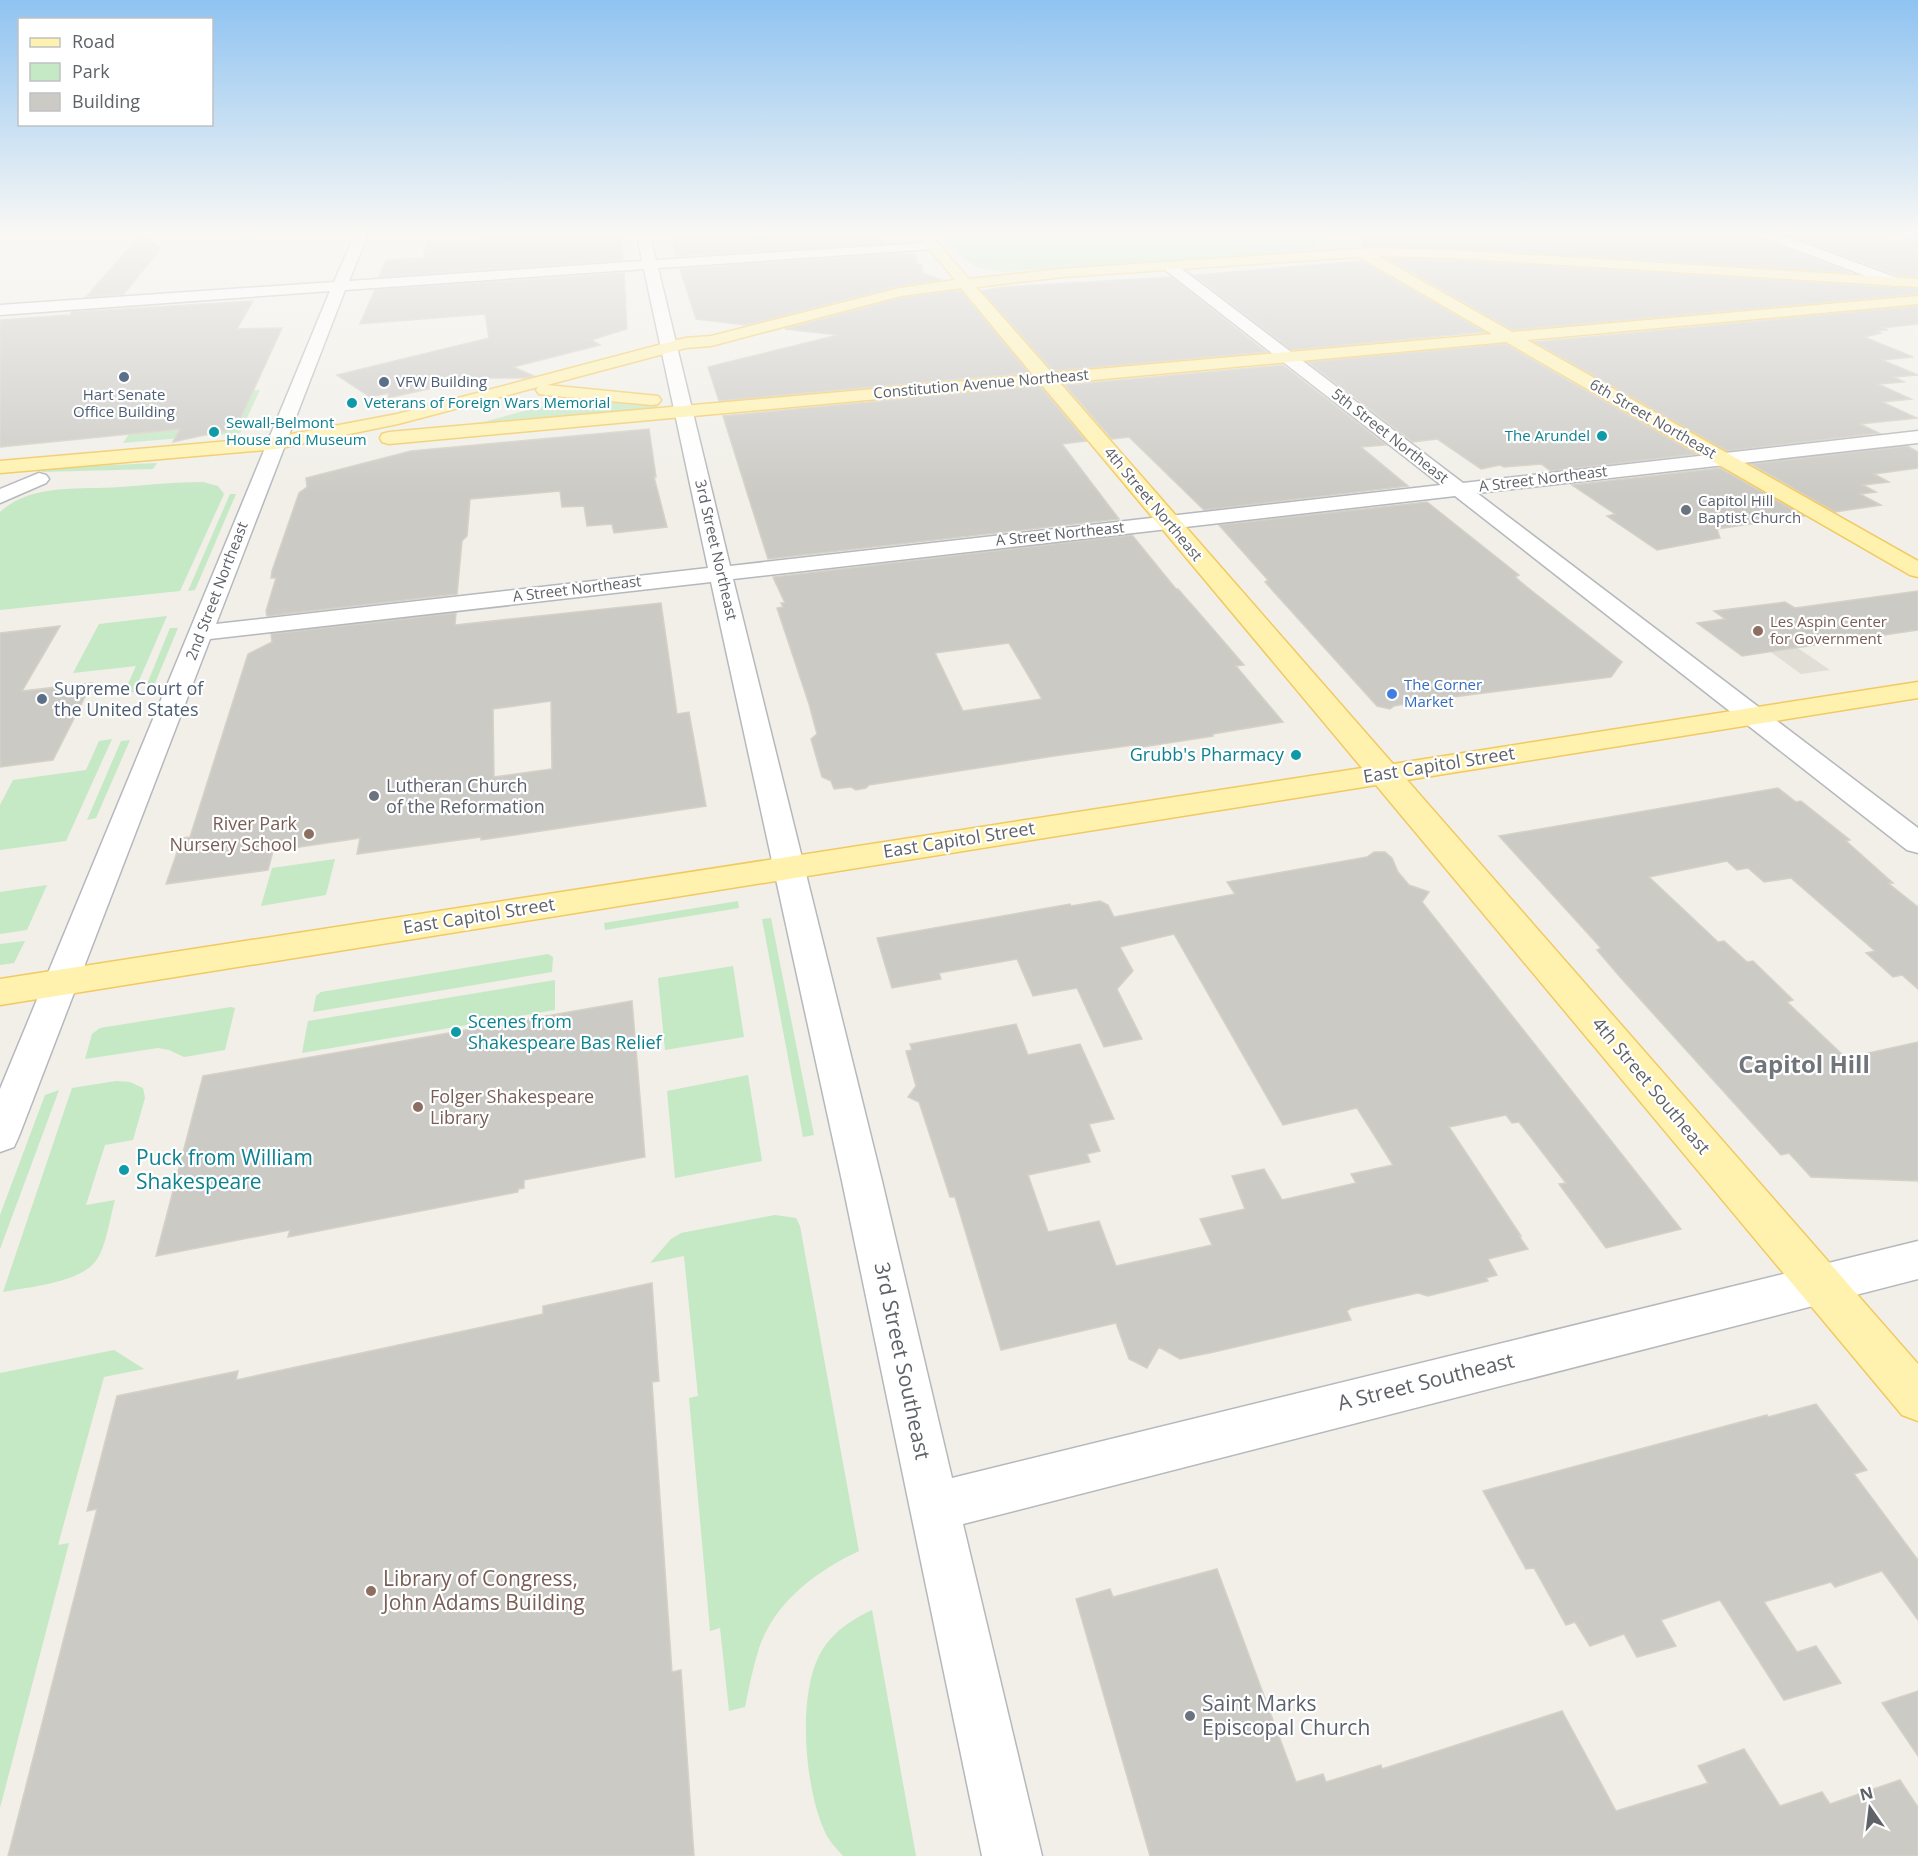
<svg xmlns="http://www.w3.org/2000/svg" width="1918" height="1856" viewBox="0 0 1918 1856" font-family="'Open Sans',sans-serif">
  <rect width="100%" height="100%" fill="#f1efe8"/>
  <!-- education -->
  <path fill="#e1ded6" d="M1732,609L1751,616L1830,670L1801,674L1714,611Z"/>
  <!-- green -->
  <g fill="#c5e8c5">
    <path d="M942,234H1314L1322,240L1316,247L1300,252L1004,272C966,268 966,261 942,234Z"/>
    <path d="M260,390L240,433L123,443L151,399Z"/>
    <path d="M575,397L659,406L655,409L483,422Z"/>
    <path d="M157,463L153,469L41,472L45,468Z"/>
    <path d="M203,482L218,486L224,494L180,591L0,610V512C31,483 81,490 120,487C148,485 175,482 203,482Z"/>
    <path d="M230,494H236L195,590L188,591Z"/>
    <path d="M167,616L134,692L124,693L136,666L73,673L99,624Z"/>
    <path d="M170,628H178L153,688L145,689Z"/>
    <path d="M112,739L66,841L0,850V805L13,780L86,770L99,741Z"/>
    <path d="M130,740L96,818L87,820L121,741Z"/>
    <path d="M335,859L326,895L261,906L272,868Z"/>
    <path d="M47,885L27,930L0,934V892Z"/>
    <path d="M738,901L739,908L605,930L604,923Z"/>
    <path d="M771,918L814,1135L803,1137L762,919Z"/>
    <path d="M25,941L14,963L0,965V944Z"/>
    <path d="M548,954L553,957L552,972L313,1012L316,996L321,992Z"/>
    <path d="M733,966L744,1037L665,1050L658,978Z"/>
    <path d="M555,980V1010L302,1053L308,1021Z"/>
    <path d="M231,1007L235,1008L225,1050L184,1057L169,1050L158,1048L85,1059L92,1034L100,1028Z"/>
    <path d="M748,1075L762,1161L675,1178L667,1091Z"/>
    <path d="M116,1081L130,1082L143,1088L145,1098L133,1140L105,1145L86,1205L115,1200C110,1217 106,1249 95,1262C78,1283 28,1287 3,1292L72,1088Z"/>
    <path d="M59,1090L0,1249V1215L45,1095Z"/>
    <path d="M775,1215L796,1218L800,1226L859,1551C816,1571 775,1602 759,1648C753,1667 749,1687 745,1707L729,1711L720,1628L710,1631L689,1398L698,1396L684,1256L650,1263L671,1239L681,1233Z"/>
    <path d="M114,1350L144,1369L104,1377L58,1545L69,1543L0,1808V1373Z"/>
    <path d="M872,1610L916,1856H843C837,1849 830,1842 826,1834C804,1790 794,1681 828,1642C840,1627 855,1618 872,1610Z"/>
  </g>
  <!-- building -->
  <g fill="#cccac5" stroke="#d6d1c6" stroke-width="1.5" fill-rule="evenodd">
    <path d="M141,234L161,248L124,294L86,297Z"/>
    <path d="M516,234H565L566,237L622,234L623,260L379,277L386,260L423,258L427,242L516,237Z"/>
    <path d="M670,234H879L886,243L677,256Z"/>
    <path d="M1362,234H1758L1761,239L1850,273L1451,248L1362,246Z"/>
    <path d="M1785,234H1870L1894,240L1918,238V277L1897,275Z"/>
    <path d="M894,254L916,255V263L922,265V273L942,280L899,286L746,325L696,319L680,269Z"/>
    <path d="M1387,258L1451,260L1918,289V294L1512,330Z"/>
    <path d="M1361,261L1485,332L1291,350L1194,275Z"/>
    <path d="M624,273L627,329L591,340L600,345L513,367L534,376L525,378H462L459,382L388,398L389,393L370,397L337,375L489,338L485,314L360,324L375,290Z"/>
    <path d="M1171,277L1266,352L1053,371L982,291L1004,287Z"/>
    <path d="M960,290L1029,373L719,401L708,367L838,335L785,329L901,298Z"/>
    <path d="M253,301L237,329L282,328L236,428L173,442L180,429L0,447V320L70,315L72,312Z"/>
    <path d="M1918,306V324L1882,328L1888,330L1876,331L1881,333L1864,337L1913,357L1882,360L1918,375L1894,377L1904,382L1878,384L1911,399L1882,402L1917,418L1860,424L1879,433L1727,451L1534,342Z"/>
    <path d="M1505,344L1696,454L1551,471L1541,464L1504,467L1500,465L1481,469L1437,439L1413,442L1308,362Z"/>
    <path d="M1283,365L1386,445L1361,447L1408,486L1204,510L1129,437L1112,439L1065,385Z"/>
    <path d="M1040,386L1086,441L1062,444L1119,519L768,559L723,416Z"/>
    <path d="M649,429L656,477H654L667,527L614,533L612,524L587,526L584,506L562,507L560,491L470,499L467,536L462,541L457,594L267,616L266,611L276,578H271L272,571L299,493L307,487L306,478L411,451Z"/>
    <path d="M1907,446L1918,452V468L1874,474L1889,482L1863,485L1876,492L1860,494L1881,505L1835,512L1751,464Z"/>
    <path d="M1720,468L1804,516L1717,529L1720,538L1657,550L1607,516L1615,514L1572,485Z"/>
    <path d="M1427,502L1519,575L1515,577L1527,587L1622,662L1611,677L1421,701L1394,706L1390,709L1377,706L1265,582L1268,580L1219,525Z"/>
    <path d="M1132,535L1176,589H1178L1200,614L1244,665L1236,666L1283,722L1213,734V736L1136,748L1134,745L1054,756L869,785L866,788L856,790L851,787L834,789L831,781L822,777L811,739L817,734L809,704L777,608L783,607L781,603H785L773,577ZM1009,643L1042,699L963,711L935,653Z"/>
    <path d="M1918,591V630L1884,635L1874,640L1862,638L1742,656L1697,623L1725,619L1714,611L1785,602L1795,608Z"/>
    <path d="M661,603L677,714L689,712L706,806L481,840V837L357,854L360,838L273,851L268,870L166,884L182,838L190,837L248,654L272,642L271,634L456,613L455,625ZM551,701L552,769L494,777L493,709Z"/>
    <path d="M60,626L22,691L92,683L53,760L0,767V633Z"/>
    <path d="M1778,788L1796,802L1801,801L1850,840L1846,841L1893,883H1888L1918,907V989L1902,975L1893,977L1866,953L1875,951L1791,878L1764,882L1748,868L1737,870L1727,861L1649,877L1718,942L1724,941L1747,962L1753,961L1793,1000L1787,1002L1846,1058L1918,1042V1181L1811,1177L1789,1153L1781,1155L1620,977L1597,950L1601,948L1499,836Z"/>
    <path d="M1374,852H1385L1392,858L1398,872L1409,885L1429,892L1422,902L1681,1229L1606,1248L1559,1184L1566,1183L1519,1122L1512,1123L1506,1115L1449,1127L1521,1236H1519L1528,1249L1488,1259L1497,1275L1486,1278L1488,1281L1428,1296L1418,1293L1351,1308L1347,1311L1351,1320L1214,1352L1180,1359L1159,1347L1147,1368L1129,1359L1116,1323L1001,1350L955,1197H950L919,1102L908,1097L916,1086L906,1051L912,1050L910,1044L1016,1024L1028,1055L1080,1044L1114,1119L1089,1124L1100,1151L1087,1154L1090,1162L1028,1175L1048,1232L1099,1221L1116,1266L1212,1245L1200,1219L1245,1209L1232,1176L1264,1169L1282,1200L1356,1183L1351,1174L1393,1165L1357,1108L1283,1125L1174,934L1120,947L1133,971L1117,989L1142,1039L1104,1047L1077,988L1033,996L1017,959L939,973L941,979L892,988L877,938L1070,904L1071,906L1100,901L1108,905L1114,917L1235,894L1227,882L1367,857Z"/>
    <path d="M632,1001L645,1157L524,1180V1188L518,1189V1192L288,1237L290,1230L156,1256L203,1076Z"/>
    <path d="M652,1283L659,1381L652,1382L672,1672L681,1670L694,1856H8L97,1509L87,1511L117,1396L238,1371L236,1380L543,1314V1306Z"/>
    <path d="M1816,1404L1867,1470L1854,1474L1918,1560V1620L1882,1571L1835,1587L1831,1582L1764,1602L1797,1652L1816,1646L1841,1683L1784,1700L1720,1600L1661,1620L1676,1646L1637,1657L1624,1634L1590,1646L1575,1622L1566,1625L1534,1568L1526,1569L1483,1491L1767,1415L1768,1417Z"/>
    <path d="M1217,1569L1296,1782L1323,1774L1326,1782L1381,1765L1382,1769L1562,1711L1616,1811L1708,1783L1698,1766L1744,1749L1780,1806L1822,1792L1830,1804L1900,1780L1918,1807V1856H1150L1076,1599L1110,1589L1113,1597Z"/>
    <path d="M1918,1691V1756L1882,1703Z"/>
  </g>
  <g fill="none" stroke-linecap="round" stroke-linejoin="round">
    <!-- minor casing -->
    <g stroke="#b5b8bc" stroke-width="3">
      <g id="minor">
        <path d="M355,234H368L349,281L642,261L637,234H649L656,260L938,242L940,245L933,249L658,268L730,566L1441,485L1164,269L1162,266L1169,262L1174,263L1463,483L1918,431V443L1477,493L1918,828V853L1907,850L1455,496L733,579L882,1181L952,1478L1918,1241V1279L963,1524L1042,1856H982L842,1181L711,582L210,639L19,1136L14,1147L0,1152V1089L330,291L0,315V305L334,282ZM644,269L708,568L216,624L345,290Z"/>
        <path d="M1760,234H1779L1900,279L1902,282L1895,286L1890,285L1762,237Z"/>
        <path d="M39,473L46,475L49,479L46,483L0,503V489Z"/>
      </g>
    </g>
    <!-- major casing -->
    <g stroke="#f2c960" stroke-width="3">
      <path id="major" d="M917,234H930L969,279L1062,269L1372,248L1451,250L1918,279V287L1451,258L1378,256L1512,332L1918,296V304L1527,340L1918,561V577L1910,575L1506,342L1060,383L1393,764L1918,682V698L1407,780L1918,1364V1421L1902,1415L1376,785L0,1005V979L1362,768L1041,384L389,444L382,442L380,438L382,434L389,432L1033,375L961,288L901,296L711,346L686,348L547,385L658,396L661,400L658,404L652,405L545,395L539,394L536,390L538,387L398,424L276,449L0,473V461L276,437L397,414L685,338L711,336L900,288L955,280ZM1359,257L1492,334L1052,373L976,287L1062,277Z"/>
    </g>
    <!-- minor -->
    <use href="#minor" fill="#fff" fill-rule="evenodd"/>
    <!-- major -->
    <use href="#major" fill="#fff2af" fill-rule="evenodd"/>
  </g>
  <!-- sky -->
  <linearGradient id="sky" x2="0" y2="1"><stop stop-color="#8fc3f1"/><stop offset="0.47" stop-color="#f9f8f5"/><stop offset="1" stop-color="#f9f8f5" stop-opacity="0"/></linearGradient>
  <rect width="1918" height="494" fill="url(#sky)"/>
  <!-- markers -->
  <g fill="#5c6f8a" stroke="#fff" stroke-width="2">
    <circle cx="124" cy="377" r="6"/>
    <circle cx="384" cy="382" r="6"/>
    <circle cx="42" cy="699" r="6"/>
  </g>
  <g fill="#0f9aa8" stroke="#fff" stroke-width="2">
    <circle cx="352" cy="403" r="6"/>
    <circle cx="214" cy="432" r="6"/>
    <circle cx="1602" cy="436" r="6"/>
    <circle cx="1296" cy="755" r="6"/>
    <circle cx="456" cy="1032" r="6"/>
    <circle cx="124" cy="1170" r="6"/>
  </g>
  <g fill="#6b7280" stroke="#fff" stroke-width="2">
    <circle cx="1686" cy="510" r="6"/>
    <circle cx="374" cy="796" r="6"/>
    <circle cx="1190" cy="1716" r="6"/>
  </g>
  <g fill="#8d6e63" stroke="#fff" stroke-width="2">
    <circle cx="1758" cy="631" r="6"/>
    <circle cx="309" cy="834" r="6"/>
    <circle cx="418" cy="1107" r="6"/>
    <circle cx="371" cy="1591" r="6"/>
  </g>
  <circle fill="#3f7fe0" stroke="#fff" stroke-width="2" cx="1392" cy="694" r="6"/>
  <g text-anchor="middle" stroke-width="4.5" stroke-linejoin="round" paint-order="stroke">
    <!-- far-service labels -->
    <g font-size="15" fill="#4e5e75" stroke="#fff" text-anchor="start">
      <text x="396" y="387">VFW Building</text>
      <text x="124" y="400" text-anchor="middle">Hart Senate<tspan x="124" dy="17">Office Building</tspan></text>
    </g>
    <!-- far-street labels -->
    <g font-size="15" fill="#5f6368" stroke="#fff">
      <text transform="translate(981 384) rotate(-5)" y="5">Constitution Avenue Northeast</text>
      <text transform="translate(1653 419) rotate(30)" y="5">6th Street Northeast</text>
      <text transform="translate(1390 436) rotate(38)" y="5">5th Street Northeast</text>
      <text transform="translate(1543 479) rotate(-7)" y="5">A Street Northeast</text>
      <text transform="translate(1153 504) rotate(50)" y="5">4th Street Northeast</text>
      <text transform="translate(1060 534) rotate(-6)" y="5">A Street Northeast</text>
      <text transform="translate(716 550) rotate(77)" y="5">3rd Street Northeast</text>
      <text transform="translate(577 589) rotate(-7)" y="5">A Street Northeast</text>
      <text transform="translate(217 591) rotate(-69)" y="5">2nd Street Northeast</text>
    </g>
    <!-- far-culture labels -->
    <g font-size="15" fill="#0d838f" stroke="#fff" text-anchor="start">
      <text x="364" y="408">Veterans of Foreign Wars Memorial</text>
      <text x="226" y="428">Sewall-Belmont<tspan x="226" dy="17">House and Museum</tspan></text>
      <text x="1590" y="441" text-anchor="end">The Arundel</text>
    </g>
    <!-- far-worship labels -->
    <g font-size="15" fill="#5b616d" stroke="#fff" text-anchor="start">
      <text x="1698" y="506">Capitol Hill<tspan x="1698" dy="17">Baptist Church</tspan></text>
    </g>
    <!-- far-education labels -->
    <g font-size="15" fill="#785e54" stroke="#fff" text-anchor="start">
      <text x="1770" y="627">Les Aspin Center<tspan x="1770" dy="17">for Government</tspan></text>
    </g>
    <!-- far-shop labels -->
    <g font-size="15" fill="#366cbe" stroke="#fff" text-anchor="start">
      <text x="1404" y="690">The Corner<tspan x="1404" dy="17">Market</tspan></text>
    </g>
    <!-- service labels -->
    <g font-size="18" fill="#4e5e75" stroke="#fff" text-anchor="start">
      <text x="54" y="695">Supreme Court of<tspan x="54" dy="21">the United States</tspan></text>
    </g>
    <!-- culture labels -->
    <g font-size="18" fill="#0d838f" stroke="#fff" text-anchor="end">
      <text x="1284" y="761">Grubb's Pharmacy</text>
      <text x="468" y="1028" text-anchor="start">Scenes from<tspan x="468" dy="21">Shakespeare Bas Relief</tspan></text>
    </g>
    <!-- street labels -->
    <g font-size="18" fill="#5f6368" stroke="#fff">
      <text transform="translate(1439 765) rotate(-9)" y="6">East Capitol Street</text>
      <text transform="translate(959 840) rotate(-9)" y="6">East Capitol Street</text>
      <text transform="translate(479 916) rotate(-9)" y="6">East Capitol Street</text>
      <text transform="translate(1651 1086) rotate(50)" y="6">4th Street Southeast</text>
    </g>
    <!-- worship labels -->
    <g font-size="18" fill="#5b616d" stroke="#fff" text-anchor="start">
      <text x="386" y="792">Lutheran Church<tspan x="386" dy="21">of the Reformation</tspan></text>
    </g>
    <!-- education labels -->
    <g font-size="18" fill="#785e54" stroke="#fff" text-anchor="end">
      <text x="297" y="830">River Park<tspan x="297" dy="21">Nursery School</tspan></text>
      <text x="430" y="1103" text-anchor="start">Folger Shakespeare<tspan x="430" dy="21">Library</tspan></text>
    </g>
    <!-- near-culture labels -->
    <g font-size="21" fill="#0d838f" stroke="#fff" text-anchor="start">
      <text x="136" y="1165">Puck from William<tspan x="136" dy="24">Shakespeare</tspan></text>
    </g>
    <!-- near-street labels -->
    <g font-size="21" fill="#5f6368" stroke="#fff">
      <text transform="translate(902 1361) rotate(78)" y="7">3rd Street Southeast</text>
      <text transform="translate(1426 1382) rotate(-14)" y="7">A Street Southeast</text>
    </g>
    <!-- near-education labels -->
    <g font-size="21" fill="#785e54" stroke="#fff" text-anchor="start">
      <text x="383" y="1586">Library of Congress,<tspan x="383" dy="24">John Adams Building</tspan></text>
    </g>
    <!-- near-worship labels -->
    <g font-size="21" fill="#5b616d" stroke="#fff" text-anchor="start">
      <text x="1202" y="1711">Saint Marks<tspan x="1202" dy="24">Episcopal Church</tspan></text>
    </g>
    <!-- district labels -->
    <g font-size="24" font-weight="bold" fill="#70757a" stroke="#fff">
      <text x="1804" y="1073">Capitol Hill</text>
    </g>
  </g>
  <!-- legend -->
  <rect x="18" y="18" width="195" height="108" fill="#ffffff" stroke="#bfc1c3" stroke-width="1.5"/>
  <rect x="30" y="38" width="30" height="9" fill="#fff2af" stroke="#bfc1c3" stroke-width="1.5"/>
  <text x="72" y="48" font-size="18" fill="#5f6368">Road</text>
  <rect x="30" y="63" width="30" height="18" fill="#c5e8c5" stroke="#bfc1c3" stroke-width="1.5"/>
  <text x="72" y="78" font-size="18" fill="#5f6368">Park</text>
  <rect x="30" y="93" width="30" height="18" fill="#cccac5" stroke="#bfc1c3" stroke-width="1.5"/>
  <text x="72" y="108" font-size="18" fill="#5f6368">Building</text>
  <!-- north arrow -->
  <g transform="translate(1870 1808) rotate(346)" stroke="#ffffff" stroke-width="4.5" paint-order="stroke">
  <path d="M0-4.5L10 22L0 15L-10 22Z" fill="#5f6368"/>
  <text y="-9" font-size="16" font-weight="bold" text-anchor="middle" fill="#5f6368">N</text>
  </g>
</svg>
